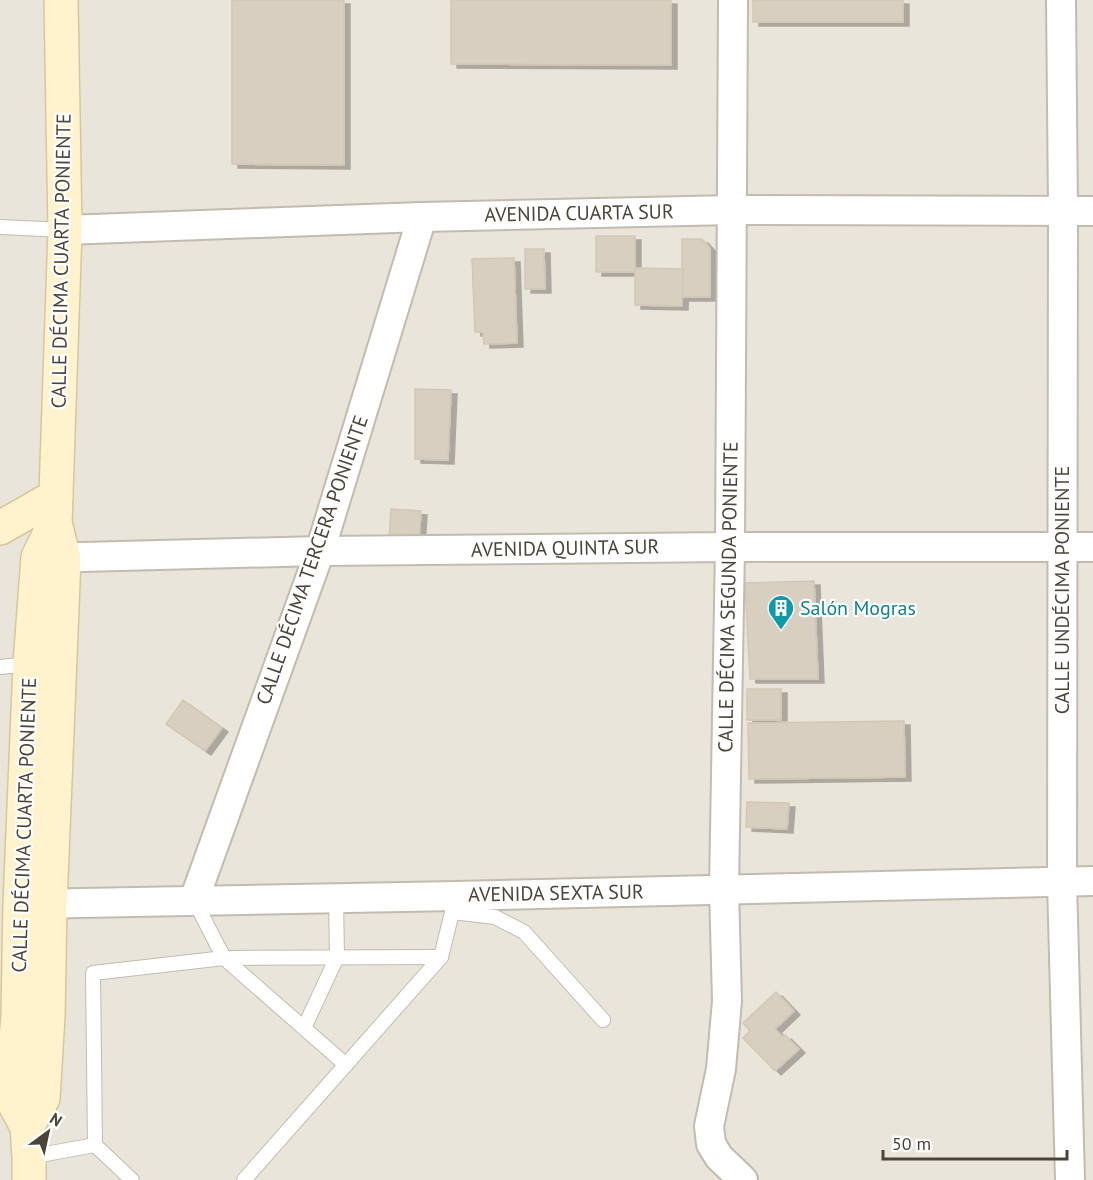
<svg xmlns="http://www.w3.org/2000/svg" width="1093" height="1180" viewBox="0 0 1093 1180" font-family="'PT Sans',sans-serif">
  <defs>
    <filter id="shadow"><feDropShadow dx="6" dy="4" stdDeviation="0" flood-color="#0004"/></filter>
  </defs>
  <rect width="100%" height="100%" fill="#f6f3ec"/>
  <!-- residential -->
  <rect fill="#eae5da" x="0" y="0" width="1093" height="1180"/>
  <!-- building -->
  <g fill="#d8cfc1" stroke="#d3c7b4" stroke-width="1.5" filter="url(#shadow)">
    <path d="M232,0H344V165L232,164Z"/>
    <path d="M451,0H671V65L451,64Z"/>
    <rect x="753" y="0" width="150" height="22"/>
    <rect x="596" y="236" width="39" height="36"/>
    <path d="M682,239H702L710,248V297H682Z"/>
    <path d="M525,249H544L545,289H525Z"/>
    <path d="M514,258L517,343L484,344L483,332H475L472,259Z"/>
    <path d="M635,268L683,269L682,306L635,305Z"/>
    <path d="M415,389L451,390L448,460L415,459Z"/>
    <path d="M391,509L421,511L419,542L389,540Z"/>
    <path d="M814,581L818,679H750L745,583Z"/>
    <rect x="747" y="689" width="34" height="31"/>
    <path d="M183,700L222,728L205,751L166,724Z"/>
    <path d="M904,721L905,777L749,779L748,723Z"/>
    <path d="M747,802L789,803L787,829L746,827Z"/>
    <path d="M776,992L794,1011L775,1029L783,1037L785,1035L799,1049L775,1071L743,1038L750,1031L743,1023Z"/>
  </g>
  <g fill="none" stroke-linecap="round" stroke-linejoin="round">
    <!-- lane casing -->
    <g stroke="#c2bbae" stroke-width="16">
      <g id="lane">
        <path d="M0,227L65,230"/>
        <path d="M0,667L30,664"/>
        <path d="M194,900L224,958L346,1065"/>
        <path d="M452,912L495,917L524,932L603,1020"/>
        <path d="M304,1028L337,957L336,897"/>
        <path d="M95,1145L93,973L224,958L441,957"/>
        <path d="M29,1157L95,1145L132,1180"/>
        <path d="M244,1180L441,957L456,896"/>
      </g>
    </g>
    <!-- street casing -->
    <g stroke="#c2bbae" stroke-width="32">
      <g id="street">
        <path d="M733,0L730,547L724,889L727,1001L721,1069L709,1126L711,1144L719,1157L743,1180"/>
        <path d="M1061,0L1063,211L1062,882L1070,1180"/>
        <path d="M65,230L422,217L732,210L1093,211"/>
        <path d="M43,558L320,551L730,547H1093"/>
        <path d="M194,900L320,551L422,217"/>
        <path d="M28,904L456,896L1093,881"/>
      </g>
    </g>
    <!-- secondary casing -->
    <g stroke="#d6c79b" stroke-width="36">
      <g id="secondary">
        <path d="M0,528L56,496"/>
        <path d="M27,1127L43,1098L48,1016L50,904L64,558L55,523L65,230L61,0"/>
        <path d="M29,1180V1157L27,1127L11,1097L18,1016L20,904L30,664L38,557L55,523"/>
      </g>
    </g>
    <!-- lane -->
    <use href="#lane" stroke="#fff" stroke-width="14"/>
    <!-- street -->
    <use href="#street" stroke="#fff" stroke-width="28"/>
    <!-- secondary -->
    <use href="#secondary" stroke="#fff3cd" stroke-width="33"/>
  </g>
  <!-- icons -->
  <defs>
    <g id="building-pin" transform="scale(1.35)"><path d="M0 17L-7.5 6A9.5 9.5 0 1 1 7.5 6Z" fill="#0f9aa8" stroke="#fff"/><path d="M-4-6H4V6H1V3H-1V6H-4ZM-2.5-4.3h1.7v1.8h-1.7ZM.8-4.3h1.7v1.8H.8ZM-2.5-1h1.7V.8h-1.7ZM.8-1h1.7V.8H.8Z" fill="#fff"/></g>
  </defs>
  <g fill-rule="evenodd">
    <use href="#building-pin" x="781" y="608"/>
  </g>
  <g text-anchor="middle" stroke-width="4.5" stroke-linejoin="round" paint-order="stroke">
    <!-- street labels -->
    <g font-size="20" fill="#4b4439" stroke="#fff">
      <text transform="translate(579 213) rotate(-1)" y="7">AVENIDA CUARTA SUR</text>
      <text transform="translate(61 261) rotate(-89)" y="7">CALLE DÉCIMA CUARTA PONIENTE</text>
      <text transform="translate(565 548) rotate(-1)" y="7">AVENIDA QUINTA SUR</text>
      <text transform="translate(312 560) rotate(-71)" y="7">CALLE DÉCIMA TERCERA PONIENTE</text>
      <text transform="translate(1062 590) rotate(-90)" y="7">CALLE UNDÉCIMA PONIENTE</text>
      <text transform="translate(728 597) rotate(-89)" y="7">CALLE DÉCIMA SEGUNDA PONIENTE</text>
      <text transform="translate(24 825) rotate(-88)" y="7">CALLE DÉCIMA CUARTA PONIENTE</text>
      <text transform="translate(556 893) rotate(-1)" y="7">AVENIDA SEXTA SUR</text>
    </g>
    <!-- culture labels -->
    <g font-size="20" fill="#0d838f" stroke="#fff" text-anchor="start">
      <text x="800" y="615">Salón Mogras</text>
    </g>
  </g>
  <!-- north arrow -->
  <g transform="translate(48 1132) rotate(33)" stroke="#ffffff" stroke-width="4.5" paint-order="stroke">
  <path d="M0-4.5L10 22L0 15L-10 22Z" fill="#4b4439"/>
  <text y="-9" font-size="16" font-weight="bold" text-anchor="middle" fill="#4b4439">N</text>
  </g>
  <!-- scale -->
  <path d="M883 1150v9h184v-9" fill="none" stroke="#4b4439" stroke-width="3"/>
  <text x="892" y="1150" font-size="18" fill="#4b4439" stroke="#ffffff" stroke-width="4.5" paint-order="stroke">50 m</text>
</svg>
